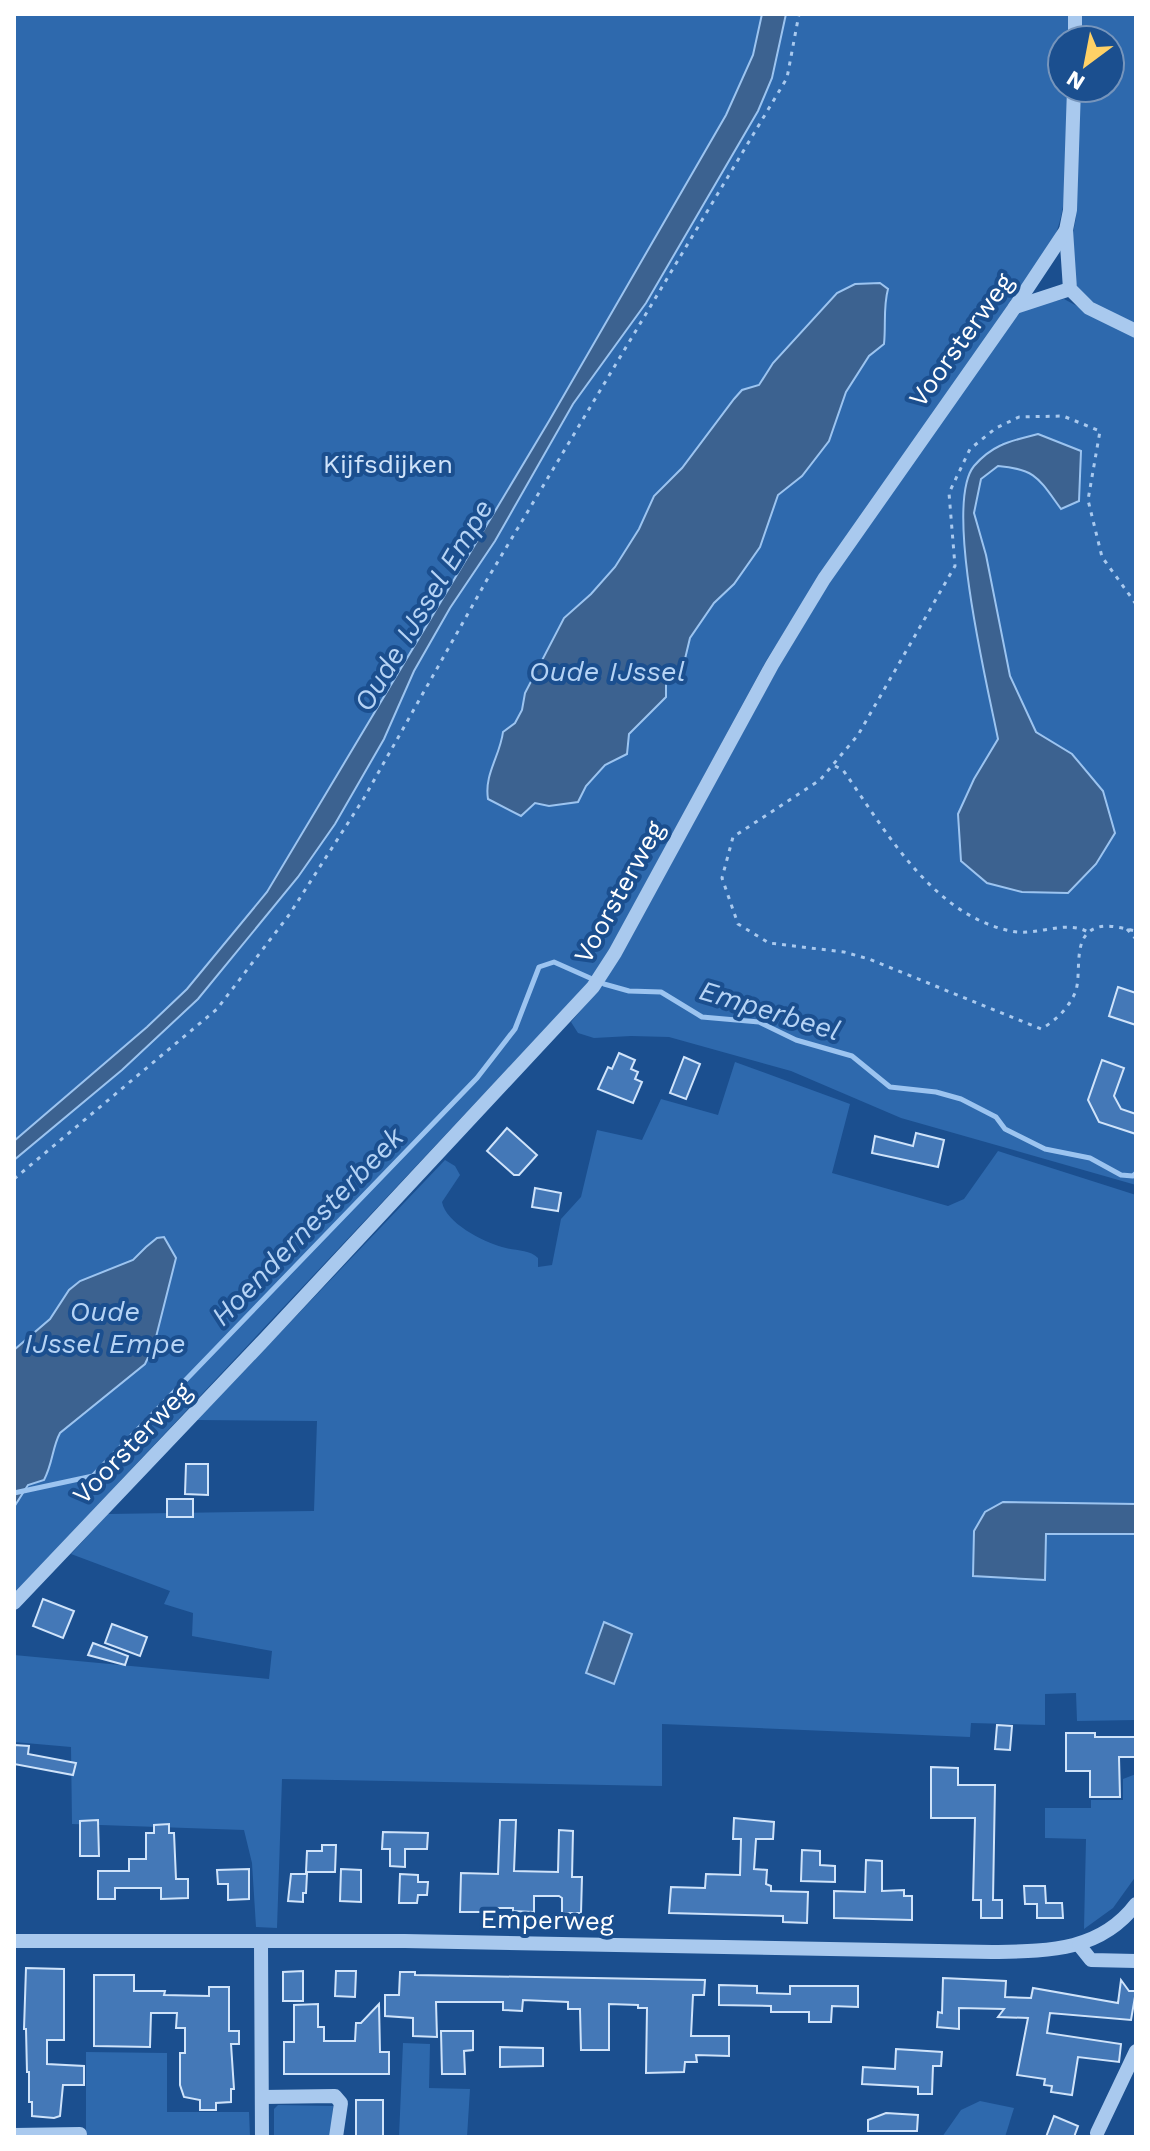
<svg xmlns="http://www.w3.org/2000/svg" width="1150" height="2151" viewBox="0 0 1150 2151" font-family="'Work Sans',sans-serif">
  <rect width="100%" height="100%" fill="#1b4f8f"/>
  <!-- green -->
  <g fill="#2e69ad" fill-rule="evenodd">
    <path d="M14,14H1069L1068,40H1062V88H1067C1066,137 1073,201 1051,245L819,576L766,661L610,949L588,983L14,1594Z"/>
    <path d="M1081,14H1136V327L1107,312L1079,292L1074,278L1071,242L1076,218L1080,88H1110V40H1081Z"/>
    <path d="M1064,299L1136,338V1185L901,1118L791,1071L669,1037L631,1036L594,1038L578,1033L571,1022L598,990L620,958L777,670L829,583L1012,318L1025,308ZM1001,443L1079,502L1060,508C1039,479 1036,469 998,466L981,479L974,513L986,555L1010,676L1036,732L1072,754L974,779L998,739L967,571L963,499Z"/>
    <path d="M735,1062L850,1104L832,1173L948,1206L964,1199L998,1151L1136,1195V1504L1113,1505L974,1531L973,1575L1045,1533L1136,1534V1720L1077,1721L1076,1693L1045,1694V1725L971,1723L970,1737L662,1724V1786L282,1779L277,1928L256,1927L252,1863L244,1830L72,1824L71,1747L14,1742V1655L269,1679L272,1651L192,1636L193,1613L164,1604L170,1591L71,1554L108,1514L314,1511L317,1421L197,1420L445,1160L455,1166L460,1175L442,1202C446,1223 482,1241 502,1247C514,1251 529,1249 538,1258V1267L552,1265L561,1219L581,1197L597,1130L642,1140L661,1099L718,1115Z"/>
    <path d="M1136,1774V1876L1113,1908L1084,1929L1086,1839L1045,1838V1808H1091V1800H1123V1779Z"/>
    <path d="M403,2043L430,2044L429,2088L470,2089L467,2137H399Z"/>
    <path d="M86,2052L167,2053V2112H249L250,2137H86Z"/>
    <path d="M980,2101L1014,2108L1005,2137H942L961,2110Z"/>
    <path d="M278,2105L333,2106L331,2136L274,2137V2109Z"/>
  </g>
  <!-- water -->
  <g fill="#3c6290" stroke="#9cc4f0" stroke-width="2">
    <path d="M762,14H786L772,78L758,111L646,303L573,404L495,541L450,608L414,671L384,739L335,824L298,877L198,999L122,1070L14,1160V1141L147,1027L187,989L267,892L549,421L726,115L753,55Z"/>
    <path d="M880,283L888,289C883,307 886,325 884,344L869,356L846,392L829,441L802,476L778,495L760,547L734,584L714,603L690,638L684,663L666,684V697L629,734L627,754L605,765L586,786L578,802L549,806L535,803L521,816L488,799C484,774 500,756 503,732L515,723L522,710L525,693L564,618L591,594L615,567L639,529L654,496L682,468L734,399L742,390L759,385L773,363L837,293L855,284Z"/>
    <path d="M1038,434L1081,451L1079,501L1061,509C1039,479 1036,469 998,466L981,479L974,513L986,555L1010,676L1036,732L1072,754L1103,791L1115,833L1096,864L1068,893L1022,892L987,883L961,861L958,814L974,779L998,739C988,688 943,504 974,466C993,444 1011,441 1038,434Z"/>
    <path d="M164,1237L176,1258L154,1345L145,1364L60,1433C52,1448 53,1463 44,1480L28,1485L14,1507V1350L50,1319L69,1290L80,1281L133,1260L146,1247L157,1238Z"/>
    <path d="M1003,1502L1136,1504V1534H1046L1045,1580L973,1576L974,1531L985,1512Z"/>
    <path d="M604,1622L632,1634L614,1684L586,1673Z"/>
  </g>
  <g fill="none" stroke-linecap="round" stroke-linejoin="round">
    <!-- stream -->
    <g stroke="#9cc4f0" stroke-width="5">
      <path d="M604,984L629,991L661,992L702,1017L759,1022L796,1040L852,1056L890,1087L936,1092L961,1099L996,1117L1005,1129L1045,1149L1090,1158L1121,1175L1133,1176L1136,1173"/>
      <path d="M14,1493L93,1476L477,1078L515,1029L539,967L554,962L590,978"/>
    </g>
  </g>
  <!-- building -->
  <g fill="#4478b7" stroke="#cfe3fa" stroke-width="2">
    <path d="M1118,987L1136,993V1025L1109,1016Z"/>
    <path d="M619,1053L635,1060L631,1069L638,1072L635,1079L642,1082L633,1103L598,1089L608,1067L612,1069Z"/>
    <path d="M684,1057L700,1064L686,1099L670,1093Z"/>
    <path d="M1102,1060L1124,1068L1114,1096L1121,1109L1136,1114V1134L1099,1122L1088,1100Z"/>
    <path d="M507,1128L537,1155L519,1175H514L487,1151Z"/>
    <path d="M916,1133L944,1140L938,1167L872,1153L875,1136L913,1146Z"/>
    <path d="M535,1188L561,1193L558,1211L532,1207Z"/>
    <path d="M186,1464H208V1495L185,1494Z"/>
    <rect x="167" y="1499" width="26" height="18"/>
    <path d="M43,1599L74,1611L63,1638L33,1626Z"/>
    <path d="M112,1624L147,1637L140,1656L105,1643Z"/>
    <path d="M93,1643L128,1656L125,1665L88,1655Z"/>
    <path d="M997,1725L1012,1726L1010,1750L995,1749Z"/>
    <path d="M1066,1733H1095V1737H1136V1757H1119L1120,1797H1090V1771H1066Z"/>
    <path d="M14,1745L29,1746L28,1754L76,1763L73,1775L14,1764Z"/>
    <path d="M931,1767L958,1768V1785H995L993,1900H1002V1918H981V1900H973L975,1818H931Z"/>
    <path d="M734,1818L774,1822L773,1839H756L754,1869L767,1870L766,1884L771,1886V1891L808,1892L807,1923L783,1922V1916L669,1913L671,1887L705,1888L706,1874L740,1875L741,1839H733Z"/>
    <path d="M98,1820L99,1856H80V1821Z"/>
    <path d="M500,1820H516L514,1871L558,1872L559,1830L573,1831L572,1877H582L581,1913H562V1898L559,1896H534V1912L513,1911V1908H486V1912H460L461,1873L498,1874Z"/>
    <path d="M169,1824V1833H174L176,1879H188V1898L161,1899V1888H115V1899H98V1871H129V1859H146V1833H154V1825Z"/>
    <path d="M383,1832L428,1833L427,1849H405V1867L390,1866V1849H382Z"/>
    <path d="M322,1845H336L335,1872H306L307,1851H322Z"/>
    <path d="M802,1850L820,1851V1865L835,1866V1882L801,1881Z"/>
    <path d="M866,1860L882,1861V1891L904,1890V1896H912V1920L834,1918V1891L865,1892Z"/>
    <path d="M249,1869V1899L228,1900V1884H218L217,1870Z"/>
    <path d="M341,1869L361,1870V1902L340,1901Z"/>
    <path d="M291,1874H307L306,1893H303V1902L288,1901Z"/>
    <path d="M400,1874L418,1875V1882H428L427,1895H418L417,1903H399Z"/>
    <path d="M1024,1886H1045L1046,1903H1062L1063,1918H1037V1904H1025Z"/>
    <path d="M26,1968L64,1969V2040H47V2064L84,2066V2085H63L60,2116L54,2118L32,2116V2102H29V2072H27L26,2029H24Z"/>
    <path d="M303,1971V2001H283V1972Z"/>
    <path d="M336,1971H356L355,1997L335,1996Z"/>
    <path d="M400,1972H415V1975L705,1980L704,1995H693L691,2036H729V2056L696,2055L697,2062H685L684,2072L646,2073L647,2008H638V2005L609,2004V2050H581L580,2009H568V2002L523,2000L522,2011L503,2010V2002H436L437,2037L413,2036V2018L385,2016V1995H399Z"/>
    <path d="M94,1975H134V1991H165L164,1995L209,1996V1987H229V2031H239V2044H231L234,2089H231V2102L216,2103V2110H200V2100L184,2097L180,2085V2053H185V2028H176L177,2013H151L150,2047L94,2046Z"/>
    <path d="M943,1978L1006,1981L1005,1997L1031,1998L1033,1988L1118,2003L1121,1980L1129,1991H1136L1131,2020L1050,2013L1047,2033L1121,2044L1119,2062L1078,2057L1072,2095L1051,2092L1052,2086L1044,2085L1045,2079L1017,2075L1028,2018L998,2017L1004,2009L959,2008V2029L937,2027L938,2012L942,2013Z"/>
    <path d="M719,1985L757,1986V1993L790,1994V1986H858V2007L832,2006L831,2022H809V2012H771V2006L719,2005Z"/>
    <path d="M318,2004V2027H324V2041H355L356,2023H361L379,2004L380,2052H389V2074H284V2042H294V2005Z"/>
    <path d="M441,2031H473V2050L464,2051L465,2074H442Z"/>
    <path d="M500,2047L543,2048V2066L500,2067Z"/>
    <path d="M896,2049L942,2052L941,2066H933L932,2094H918V2087L862,2084L863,2067L895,2069Z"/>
    <rect x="356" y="2100" width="27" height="37"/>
    <path d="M886,2113L918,2115L917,2131H868V2120Z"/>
    <path d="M1054,2116L1078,2126L1074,2137H1046Z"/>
  </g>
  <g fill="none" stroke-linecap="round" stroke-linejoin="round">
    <!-- path -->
    <g stroke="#a9c9ee" stroke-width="3" stroke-dasharray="4 6" stroke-linecap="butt">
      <path d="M1136,604L1102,557L1088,500L1100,431L1063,416L1019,417L996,428L970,449L949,493L955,566L858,735L820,780L733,837L722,878L738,924L769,943L844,952L869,959L1041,1029C1055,1021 1068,1009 1075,993C1083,974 1070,934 1099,927C1110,924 1125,929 1136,931"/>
      <path d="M835,766L843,770C886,831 932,915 1011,931C1036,937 1065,919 1088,932"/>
      <path d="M1127,929L1136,939"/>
      <path d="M14,1179L217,1009L289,915L364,798L488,578L787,78L799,14"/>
    </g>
    <!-- minor -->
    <g stroke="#a9c9ee" stroke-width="14">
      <path d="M1075,40V14"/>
      <path d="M1066,230L1070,289L1089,308L1136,331"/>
      <path d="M1015,307L1070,289"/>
      <path d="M14,1603L264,1340L593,987L615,953L772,665L824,579L1015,307L1066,230L1070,210L1074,88"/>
      <path d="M14,1941H405L992,1952C1046,1951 1100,1952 1136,1904"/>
      <path d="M261,1943L262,2137"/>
      <path d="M1079,1945L1091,1960L1136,1961"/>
      <path d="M263,2097L335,2096L341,2103L336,2137"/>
      <path d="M1097,2133L1136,2051"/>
      <path d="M14,2135L80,2134"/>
    </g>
  </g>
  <g text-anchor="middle" stroke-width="8" stroke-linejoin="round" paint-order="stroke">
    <!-- street labels -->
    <g font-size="26" fill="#fff" stroke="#1b4f8f">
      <text transform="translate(961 340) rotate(-54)" y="9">Voorsterweg</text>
      <text transform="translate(619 892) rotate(-61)" y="9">Voorsterweg</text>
      <text transform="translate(132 1443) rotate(-46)" y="9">Voorsterweg</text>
      <text transform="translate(547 1920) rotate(1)" y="9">Emperweg</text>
    </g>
    <!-- park labels -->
    <g font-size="26" fill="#cfe3fa" stroke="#1b4f8f">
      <text x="388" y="473">Kijfsdijken</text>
    </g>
    <!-- water labels -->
    <g font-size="28" font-style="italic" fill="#b5d3f5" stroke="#1b4f8f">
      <text transform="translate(423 605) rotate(-59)" y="10">Oude IJssel Empe</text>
      <text x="607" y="681">Oude IJssel</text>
      <text transform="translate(770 1010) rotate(17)" y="10">Emperbeel</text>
      <text transform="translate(307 1226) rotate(-46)" y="10">Hoendernesterbeek</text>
      <text x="105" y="1321">Oude<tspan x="105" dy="32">IJssel Empe</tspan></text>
    </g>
  </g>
  <!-- border -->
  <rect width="1150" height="2151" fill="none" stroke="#ffffff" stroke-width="32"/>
  <!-- north arrow -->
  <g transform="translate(1086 64) rotate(212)"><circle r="38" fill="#1b4f8f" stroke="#7695bc" stroke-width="2"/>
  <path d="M0-6L14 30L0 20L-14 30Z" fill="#ffd166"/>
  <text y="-12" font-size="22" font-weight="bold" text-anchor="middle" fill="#ffffff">N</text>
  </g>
</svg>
